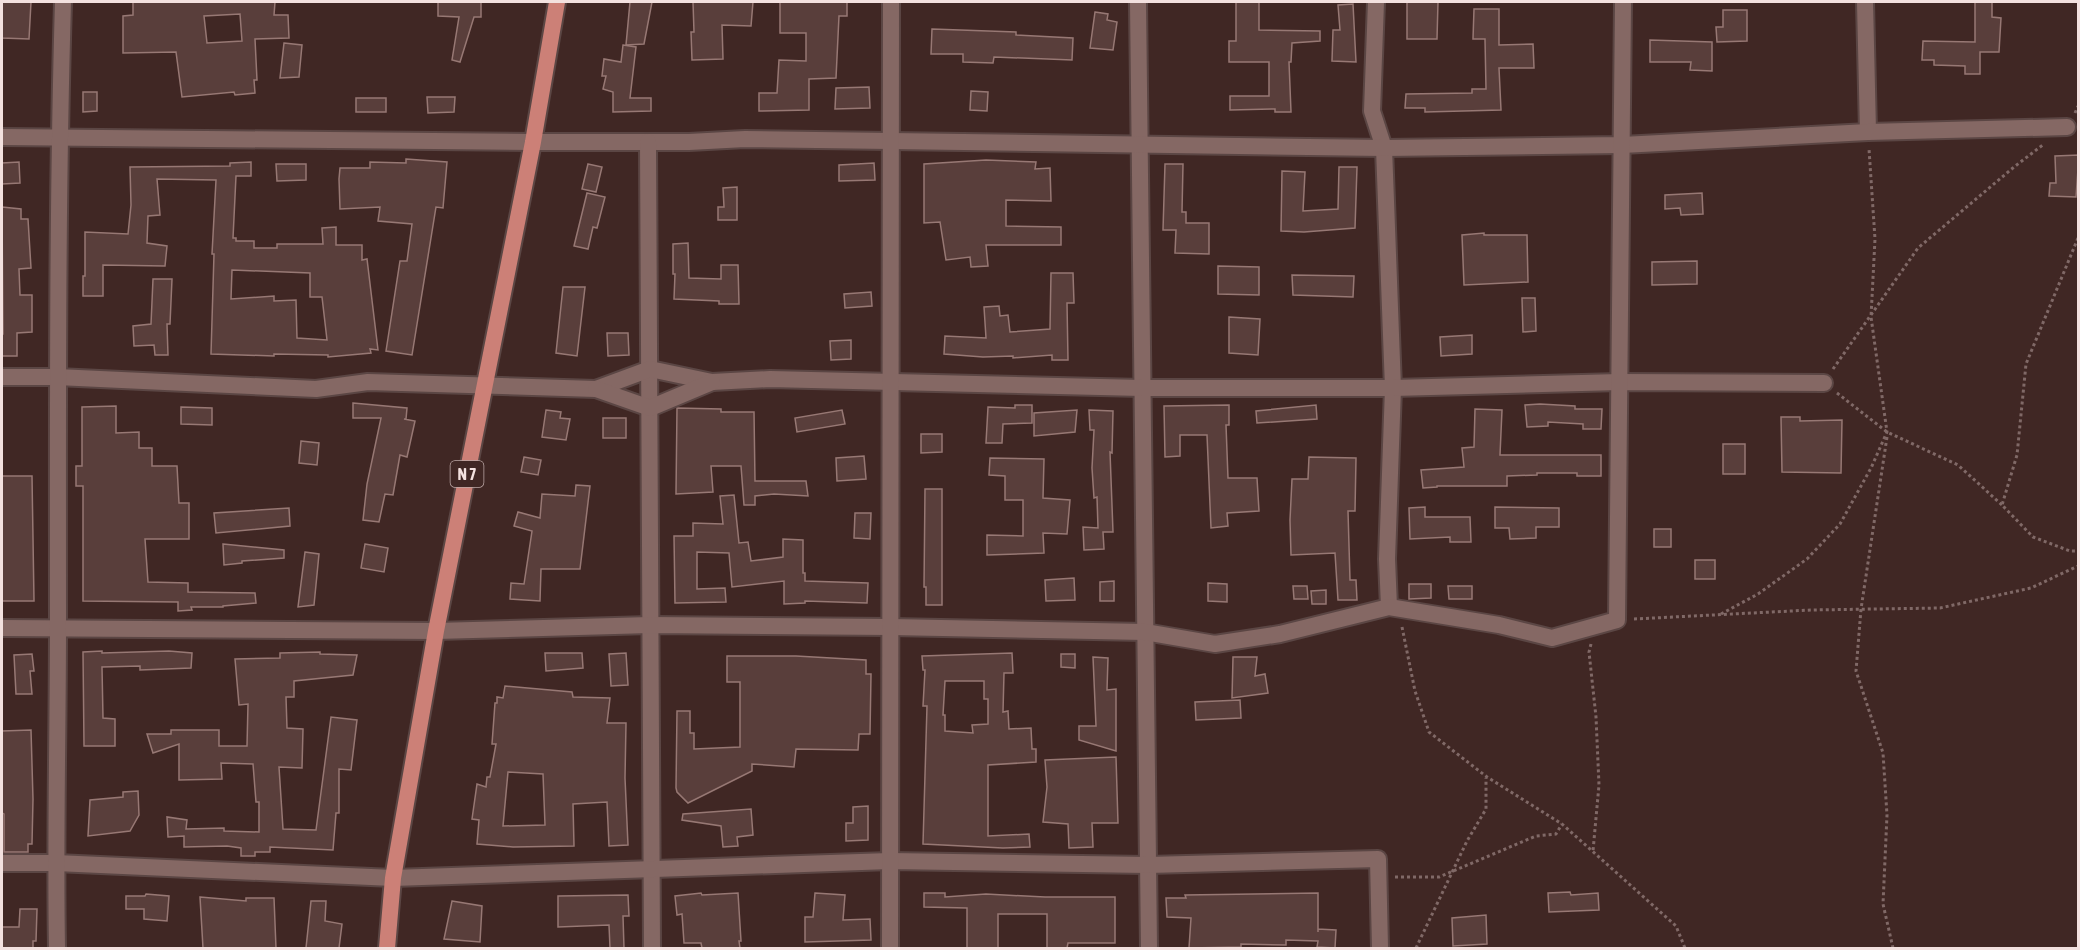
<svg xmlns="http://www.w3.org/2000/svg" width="2080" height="950" viewBox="0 0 2080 950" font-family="'Asap Condensed',sans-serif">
  <rect width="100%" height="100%" fill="#402724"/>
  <!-- building -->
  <g fill="#593e3b" stroke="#977874" stroke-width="1.5" fill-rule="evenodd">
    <path d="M2,2H31L29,39L2,38Z"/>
    <path d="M133,2H275L274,15H288L289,38L255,39L257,80H254L255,93L235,95L234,92L182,97L176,52L123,53V16L133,15ZM240,14L242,41L207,43L204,16Z"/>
    <path d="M438,2H481V17H474L460,62L452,60L459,17L438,16Z"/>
    <path d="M630,2H652L644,44L626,45Z"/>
    <path d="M693,2H753L751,26L722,25L723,59L692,60L691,32H694Z"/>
    <path d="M780,2H847V16H839L836,78L809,79V110L759,111V93H777L779,60L806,61V33H780Z"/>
    <path d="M1236,2H1259V30L1320,31V41L1292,43L1291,62H1289L1291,112H1275V109L1230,110V96H1269V62H1229V41H1236Z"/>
    <path d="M1407,2H1438L1437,39H1407Z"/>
    <path d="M1975,2H1992V17L2001,18L1999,52H1980V74H1965V66L1934,65V60H1922L1923,41L1975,42Z"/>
    <path d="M1353,4L1356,62L1332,61L1333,30H1340L1338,5Z"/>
    <path d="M1474,9H1499V45L1533,44L1534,68H1499L1501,110L1425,112V108H1405L1406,94L1472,93V89H1486L1485,39H1473Z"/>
    <path d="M1723,10H1747V41L1717,42L1716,27H1723Z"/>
    <path d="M1095,12L1108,14L1107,20L1117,22L1113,50L1090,48Z"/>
    <path d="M932,29L1016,32V35L1073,38L1072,60L994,57L993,63L963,62V54H931Z"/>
    <path d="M1650,40L1712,42V71L1690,70L1691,62H1650Z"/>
    <path d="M284,43L302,45L299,77L280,78Z"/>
    <path d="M623,45L636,47L630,98H651V111L613,112V92L603,89L606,76H602L604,59L621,62Z"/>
    <path d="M869,87L870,108L835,109L836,88Z"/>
    <path d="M971,91L988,92L987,111L970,110Z"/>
    <path d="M83,92H97V111L83,112Z"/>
    <path d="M427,97H455L454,112L428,113Z"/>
    <rect x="356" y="98" width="30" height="14"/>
    <path d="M2079,155L2076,197L2049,196L2050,183H2056L2055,156Z"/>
    <path d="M406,159L447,162L443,208L436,207L412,355L386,351L400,261H407L412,224L378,221L380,207L340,209L339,179L340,168H370V162L406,163Z"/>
    <path d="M986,160L1036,162L1035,169L1050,168L1051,201L1006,200V226L1061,227V245H986L988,266L971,267L970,257L946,260L940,222L924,223V164Z"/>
    <path d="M19,162L20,183L2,184V163Z"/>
    <path d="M251,162V176H236L233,238H236V241H254V248H277V244H323L322,228L336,227V245H362V260L367,259L378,350L370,349L371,353L328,357V355L274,354V356L211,354L214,254H212L216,180L157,179L160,215L148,216L147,243L167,246L165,266L103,265V296H83V276H85V232L128,234L131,205L130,167L230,166V163ZM232,270L310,273V297H322L327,340L297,338L296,300L274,301V296L231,299Z"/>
    <path d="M874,163L875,180L839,181V165Z"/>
    <path d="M276,164H306V180L277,181Z"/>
    <path d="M588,164L602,167L596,192L582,189Z"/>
    <path d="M1165,164H1183L1182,212H1186V223H1209V254L1175,253L1176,230H1163Z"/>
    <path d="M1339,167H1357L1355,228L1304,232L1281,231L1282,171L1305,172L1303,211L1338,209Z"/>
    <path d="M737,187V220H718V207H724L723,188Z"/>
    <path d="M587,193L605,197L597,228L593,227L588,249L574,246Z"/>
    <path d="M1702,193L1703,214L1681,215L1680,208L1665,209V195Z"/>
    <path d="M2,207L21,209V219H28L31,268L19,269L20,295H32V332L17,333V356H2V334H3Z"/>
    <path d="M1484,233V235H1527L1528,282L1464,285L1462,235Z"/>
    <path d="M688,243L689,278L721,279V265H738L739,304H719V301L674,299L675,274H673V244Z"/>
    <path d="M1697,261V284L1652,285V262Z"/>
    <path d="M1218,266L1259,267V295L1218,294Z"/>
    <path d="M1051,273H1073L1074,303H1067L1068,360H1052V355L1013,358V356L983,357L944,354L945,336L986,338L984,307L999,306L1000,316L1008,315L1010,332L1050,329Z"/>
    <path d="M1292,275L1354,276L1353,297L1293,295Z"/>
    <path d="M153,279H172L170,324H167L168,355H155L154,345L134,346L133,326L151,324Z"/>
    <path d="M563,287H585L577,356L556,353Z"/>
    <path d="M871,292L872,306L845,308L844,294Z"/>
    <path d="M1522,298H1535L1536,331L1523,332Z"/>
    <path d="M1229,317L1260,319L1258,355L1229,353Z"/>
    <path d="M607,333H628L629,355L608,356Z"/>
    <path d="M1472,335V354L1441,356L1440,337Z"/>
    <path d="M851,340V359L831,360L830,341Z"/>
    <path d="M353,403L407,408L406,419H404L415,421L407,457L400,455L393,495L385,494L379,522L363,520L367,484L381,418H353Z"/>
    <path d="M1540,404L1575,406V409H1602L1601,429H1583V424L1548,422V426L1527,427L1525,405Z"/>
    <path d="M1015,405H1032V423L1003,424L1002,443H986L988,407L1015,408Z"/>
    <path d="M1229,405V425H1226L1228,478H1257L1259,511L1227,513L1228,526L1211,528L1207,435H1180V456L1165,457L1164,406Z"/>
    <path d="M1316,405L1317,419L1257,423L1256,411Z"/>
    <path d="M116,406V433L139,432V448H152V466H177L179,503H189V539H145L148,582L188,583V592L255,593L256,603L223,606V607H191L192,610L178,611V602L83,601V486H76V466H82V407Z"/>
    <path d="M181,407L212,408V425L181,424Z"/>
    <path d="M677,408L721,409V412H754L755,481H806L808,496L774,494L755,496V505H744L741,466H711L713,492L676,494Z"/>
    <path d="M1475,409L1502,410L1500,455H1601V476H1577V473H1537V475L1507,476V486H1437V487L1423,488L1421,470L1464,467L1462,448L1474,447Z"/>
    <path d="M546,410L561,412L560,418L570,419L566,440L542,437Z"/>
    <path d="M842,410L845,424L797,432L795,418Z"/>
    <path d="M1077,410L1075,432L1034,436V413Z"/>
    <path d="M1089,410L1113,411L1112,453L1110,452L1113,532H1103L1104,549L1084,550L1083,527L1098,528L1097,497L1094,498L1092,468L1094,430H1090Z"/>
    <path d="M1781,417H1800V421L1842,420L1841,473L1782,472Z"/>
    <rect x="603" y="418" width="23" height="20"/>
    <path d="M921,434H942V452L921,453Z"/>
    <path d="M301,441L319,443L317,465L299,463Z"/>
    <rect x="1723" y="444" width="22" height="30"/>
    <path d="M864,456L866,479L837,481L836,458Z"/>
    <path d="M524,457L541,460L538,475L521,472Z"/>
    <path d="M1309,457L1356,458L1355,511H1348L1350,580H1356L1357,600H1338L1335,553L1291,555L1290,520L1292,479H1308Z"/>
    <path d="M990,458L1044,459L1043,498L1070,500L1067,534L1043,533L1044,553L987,555V535L1023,536V500H1005V476L989,475Z"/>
    <path d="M2,476H32L34,601H2Z"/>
    <path d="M576,485L590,486L580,569H541L540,601L510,599L511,583L524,584L532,531L514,526L518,512L540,518L542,494L575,496Z"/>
    <path d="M925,489H942V605H926V587H924Z"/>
    <path d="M734,495L739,543L748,542L751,561L783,557V539L803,540V573H805V581L868,583L867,603L805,601V603L784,604V581L732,587L729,553L697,552V589L725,588L726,602L675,603L674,536H693V523L723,524L720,496Z"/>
    <path d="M1425,507V517H1470L1471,542H1450V537L1410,539L1409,508Z"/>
    <path d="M1495,507L1559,508V527H1536V538L1510,539L1509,528H1495Z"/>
    <path d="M289,508L290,526L216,533L214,513Z"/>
    <path d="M855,513H871L870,539L854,538Z"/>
    <rect x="1654" y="529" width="17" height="18"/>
    <path d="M223,544L284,550V558L242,561V563L224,565Z"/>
    <path d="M365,544L388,548L384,572L361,568Z"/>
    <path d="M305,552L319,554L314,605L298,607Z"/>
    <rect x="1695" y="560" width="20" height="19"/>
    <path d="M1074,578L1075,600L1046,601L1045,580Z"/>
    <path d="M1114,581V601H1100V582Z"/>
    <path d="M1208,583L1227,584V602L1208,601Z"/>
    <path d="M1409,584H1431V598L1409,599Z"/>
    <path d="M1293,586H1307L1308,599H1294Z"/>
    <path d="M1448,586H1472V599H1449Z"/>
    <path d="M1326,590V604H1312L1311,591Z"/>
    <path d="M102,651V653L169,651L192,653L191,668L140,670V666L102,667L103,718L115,719V746H84L83,652Z"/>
    <path d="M320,652V654L357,655L353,675L294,681V697H286L287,728L303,729L302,768L279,767L283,829L316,830L331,717L357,720L351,770L339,769V813H336L333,850L270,847V852H255V856H241V848L227,846L184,847V836L168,837L167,817L187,820L186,829L224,828V831L259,832V802H256L253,764L221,763L222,779L179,780V744L153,753L147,734H171V730H219V746H247L248,704L239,705L235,659L280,658V653Z"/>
    <path d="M545,653H582L583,668L546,671Z"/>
    <path d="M626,653L628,685L611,686L609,654Z"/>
    <path d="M1012,653L1013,673H1004L1003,712L1008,711L1009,729L1031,728L1032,749H1036V762L988,765V836L1029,834L1030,847L1003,848L923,844L927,706H923L925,670H923L922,656ZM945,681H984V699H988V724L972,725L973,733L945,731V715H943Z"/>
    <path d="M32,654L34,671H30L32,694H16L14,655Z"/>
    <path d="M1061,654H1075V668L1061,667Z"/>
    <path d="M727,656H796L866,660V674H871L870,734H859L858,750L796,749L794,767L752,764V771L688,803L677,792L676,788L677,711H690V733H694V749L740,747V682H727Z"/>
    <path d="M1093,657L1108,658L1107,690L1116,689V751L1079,740V726H1096Z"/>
    <path d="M1233,657H1257L1255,676L1265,674L1268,693L1232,698Z"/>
    <path d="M505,686L572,692L573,697L610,698L607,723H626L625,778L628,845L609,846L607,802L573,804L574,846L513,847L477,844L479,820L472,819L477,784L486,787L487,777H490L496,744H492L495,703H497V697L503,698ZM508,772L543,774L545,825L503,826Z"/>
    <path d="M1240,700L1241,718L1196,720L1195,702Z"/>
    <path d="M31,730L33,799L32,844H28V852H4V814L2,813V731Z"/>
    <path d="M1116,757L1118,823H1092L1093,847L1069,848L1068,824L1043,822L1047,787L1045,760Z"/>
    <path d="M138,791L139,815L130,831L88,836L90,800L123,797V792Z"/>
    <path d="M868,806V840L846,841V823H853V807Z"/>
    <path d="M751,809L753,835L737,837L738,846L723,847L721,826L682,820L683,814Z"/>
    <path d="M1570,892L1571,895L1598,893L1599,910L1549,912L1548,893Z"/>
    <path d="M701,893L702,895L738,893L741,941H739L740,948H702L701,943H684L682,914L677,915L675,896Z"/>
    <path d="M815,893L845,895L843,920L870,919L871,940L805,942V917H813Z"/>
    <path d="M924,893H945V897L986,894L1045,897H1115V943H1068L1067,948H1047V914H998V948H967V908L924,907Z"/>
    <path d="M1318,893V932V929L1336,930L1335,948L1317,947L1318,941L1286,940V945L1241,944V947L1189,948L1191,918L1167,917L1166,898H1186L1185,895Z"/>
    <path d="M146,894L169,896L167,921L144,919V909H126V896H145Z"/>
    <path d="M628,895L629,916H623L624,948H610L609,925L558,927V896Z"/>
    <path d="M200,897L246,901V898H274L276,948H203Z"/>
    <path d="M311,901H326L325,921L342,924L339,948H306Z"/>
    <path d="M452,901L482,906L480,942L444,939Z"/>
    <path d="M20,909H37L36,941H33V948H2V927H19Z"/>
    <path d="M1486,915L1487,944L1453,946L1452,918Z"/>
  </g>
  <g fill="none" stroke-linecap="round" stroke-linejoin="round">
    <!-- minor casing -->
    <g stroke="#5b4644" stroke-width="20">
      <g id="minor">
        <path d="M1138,2L1149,948"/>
        <path d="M1376,2L1372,111L1384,148L1393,388L1387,559L1389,607"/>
        <path d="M1865,2L1868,132"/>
        <path d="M2,137L533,142H689L745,139L1384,148L1622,145L1868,132L2067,127"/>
        <path d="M648,142L652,948"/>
        <path d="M2,377H57L316,389L368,382L596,389L650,369L712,382L770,379L1142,388H1393L1620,382L1824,383"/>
        <path d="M596,389L650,408L712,382"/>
        <path d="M2,628L436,631L650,625L891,627L1145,632L1215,644L1280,634L1389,607L1499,625L1552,638L1617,620L1623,2"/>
        <path d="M2,863H56L393,878L890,861L1148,865L1378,859L1380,948"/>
        <path d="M57,948C55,841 58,733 58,625C58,417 57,209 63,2"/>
        <path d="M890,948L891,2"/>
      </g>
    </g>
    <!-- trunk casing -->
    <g stroke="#5b4644" stroke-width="20">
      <path id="trunk" d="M387,948L393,878L436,631L533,142L557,2"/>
    </g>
    <!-- path -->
    <g stroke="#806967" stroke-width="3" stroke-dasharray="3 3" stroke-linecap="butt">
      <path d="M2075,113L2078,106"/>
      <path d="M2078,238L2026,364L2017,455L2002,505L2033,537L2070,551H2078"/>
      <path d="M1833,369L1918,248L2014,167L2044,144"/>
      <path d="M1837,393L1887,432L1958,465L2002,505"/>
      <path d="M1887,437L1861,609L1856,671L1883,753L1887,815L1883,904L1893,948"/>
      <path d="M1721,614L1758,594L1807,559L1840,524L1871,468L1887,432L1871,317L1875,239L1869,149"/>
      <path d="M1634,619L1811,610L1940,608L2031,588L2078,566"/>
      <path d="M1402,627L1415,691L1429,732L1487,777L1562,824L1676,926L1685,948"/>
      <path d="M1591,644L1589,652L1596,717L1599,785L1593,851"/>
      <path d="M1395,877H1439L1536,836L1556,834L1562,824"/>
      <path d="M1416,948L1467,841L1486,809V778"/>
    </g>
    <!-- minor -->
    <use href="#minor" stroke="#856864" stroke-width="16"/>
    <!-- trunk -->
    <use href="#trunk" stroke="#cc8077" stroke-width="16"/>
  </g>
  <g text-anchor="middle" stroke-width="4.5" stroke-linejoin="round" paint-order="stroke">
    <!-- shield labels -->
    <rect fill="#402724" stroke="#bda9a7" stroke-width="1.5" x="450.5" y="461" width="33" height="26" rx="4.5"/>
    <g font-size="16" font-weight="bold" fill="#f3e1df">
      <text x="467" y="480">N 7</text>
    </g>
  </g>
  <!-- border -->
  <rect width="2080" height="950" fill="none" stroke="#f3e1df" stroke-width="6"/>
</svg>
